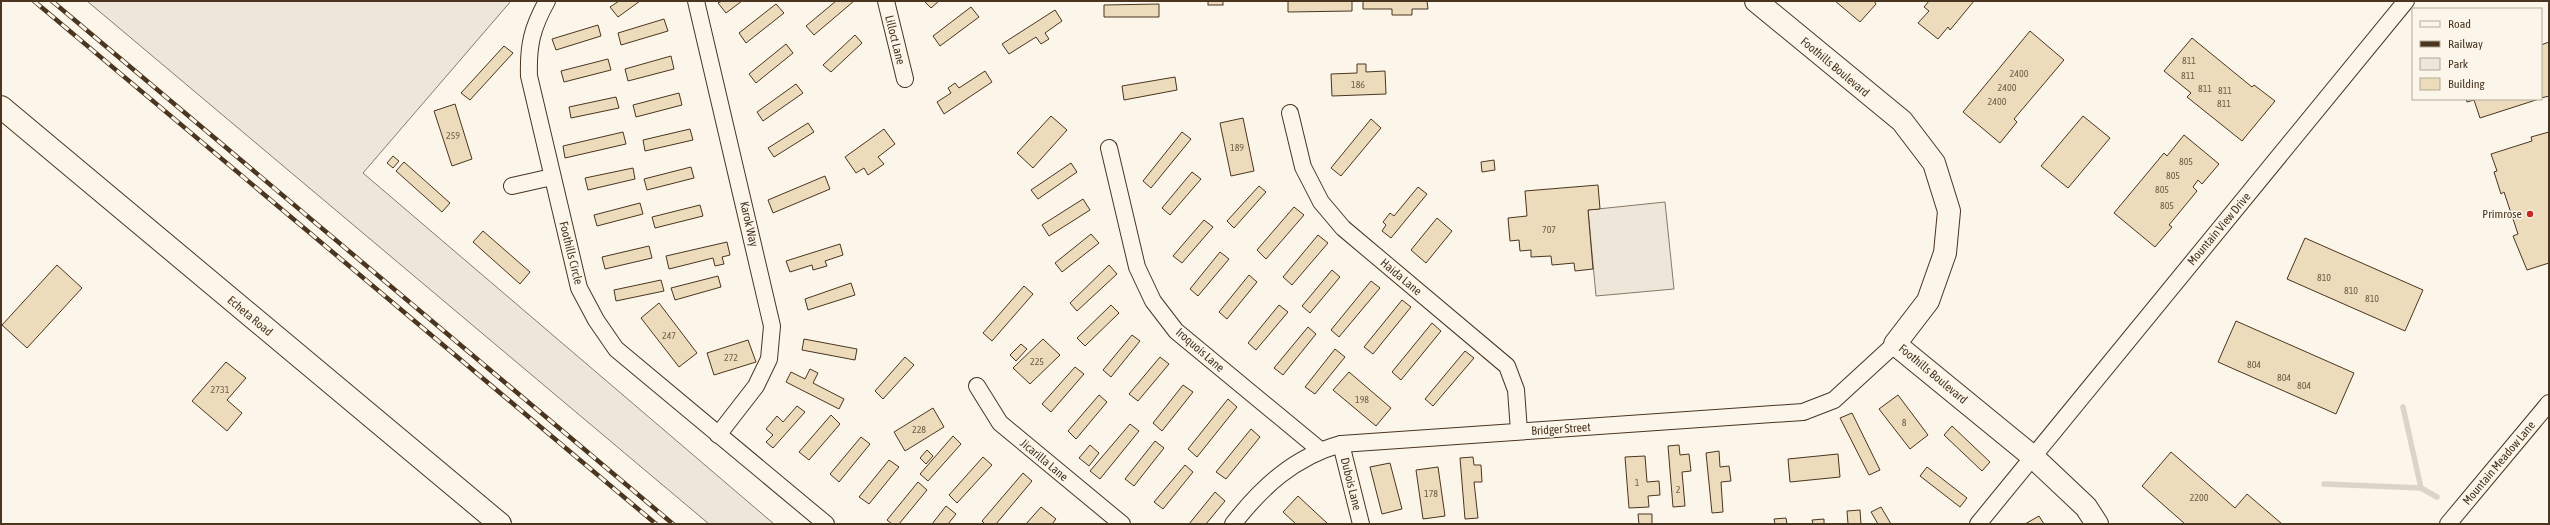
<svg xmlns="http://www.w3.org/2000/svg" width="2550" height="525" viewBox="0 0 2550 525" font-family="'Asap Condensed',sans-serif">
  <rect width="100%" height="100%" fill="#fbf6e9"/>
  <!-- green -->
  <g fill="#ede6d9" stroke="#887966">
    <path d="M87,1H511L363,173L774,524H709Z"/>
    <path d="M1665,202L1674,289L1596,296L1588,210Z"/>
  </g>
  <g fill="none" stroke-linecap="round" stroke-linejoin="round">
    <!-- stream -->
    <g stroke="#dcd4c6" stroke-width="5.5">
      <path d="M2403,407L2421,488L2437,497"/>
      <path d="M2324,484L2421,488"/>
    </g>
  </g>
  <!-- building -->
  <g fill="#ecdcbc" stroke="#4a3520">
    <path d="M619,1H640L618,17L610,7Z"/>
    <path d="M722,1H742L726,13L718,3Z"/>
    <path d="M836,1H854L814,35L806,26Z"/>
    <path d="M924,1H939L931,8Z"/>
    <rect x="1208" y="1" width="15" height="4"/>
    <path d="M1288,1H1352V11L1288,12Z"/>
    <path d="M1363,1H1427L1428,9H1412V15H1392V9H1363Z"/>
    <path d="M1835,1H1874L1876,4L1860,22Z"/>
    <path d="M1929,1H1974L1950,30L1948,27L1938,39L1918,23L1929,11L1924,7Z"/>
    <path d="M776,4L784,13L746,43L739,33Z"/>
    <path d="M1159,4V17H1104V5Z"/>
    <path d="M971,7L979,17L940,46L933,36Z"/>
    <path d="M1055,10L1062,21L1045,33L1049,39L1041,44L1036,37L1009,54L1002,44Z"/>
    <path d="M664,19L668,31L621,45L618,33Z"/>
    <path d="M598,25L601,36L556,50L552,39Z"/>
    <path d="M2030,31L2064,60L2014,119L2017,122L2000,143L1963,112Z"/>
    <path d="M855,35L862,43L831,72L823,65Z"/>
    <path d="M2192,38L2252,87L2254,85L2275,101L2242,141L2187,97L2191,93L2164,71Z"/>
    <path d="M2549,42V96L2541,98V45Z"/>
    <path d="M786,44L793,53L756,83L749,74Z"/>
    <path d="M504,46L513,53L470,100L461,93Z"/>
    <path d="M671,56L674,69L628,81L625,69Z"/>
    <path d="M608,59L611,70L564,82L561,71Z"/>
    <path d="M1357,64H1366V72L1385,71L1386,94L1332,96L1331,74L1357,73Z"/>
    <path d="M985,71L992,82L944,114L937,102L951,93L948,88L955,83L959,88Z"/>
    <path d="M1175,77L1177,90L1124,100L1122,86Z"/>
    <path d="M796,84L803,93L763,121L757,112Z"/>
    <path d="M679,93L682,105L636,117L633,105Z"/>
    <path d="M616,97L619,108L571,118L569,107Z"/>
    <path d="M2466,99H2539L2480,118L2474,100L2467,102Z"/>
    <path d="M455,104L472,159L452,166L434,111Z"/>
    <path d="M1051,116L1067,130L1033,168L1017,153Z"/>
    <path d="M2083,116L2110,138L2068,188L2041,166Z"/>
    <path d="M1243,118L1254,171L1231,176L1220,123Z"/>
    <path d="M1371,119L1381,128L1341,176L1331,168Z"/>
    <path d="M808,123L814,132L774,157L768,148Z"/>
    <path d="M690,129L693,140L645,151L643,140Z"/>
    <path d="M884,129L895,144L878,157L884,164L868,175L864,168L856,173L845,157Z"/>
    <path d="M623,132L626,144L565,158L563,146Z"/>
    <path d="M1182,132L1191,139L1151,188L1143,181Z"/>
    <path d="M2549,132V263L2527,270L2513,236L2518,234L2504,192L2501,194L2494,172L2497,171L2491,154L2532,141L2531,137Z"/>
    <path d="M2184,135L2219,164L2202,184L2198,180L2193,187L2197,191L2169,225L2172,227L2155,247L2114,213L2164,153L2167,156Z"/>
    <path d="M393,156L399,161L393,168L387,163Z"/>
    <path d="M1494,160L1495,170L1482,172L1481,162Z"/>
    <path d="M404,162L450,203L442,212L396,171Z"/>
    <path d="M1071,163L1077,172L1038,199L1031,190Z"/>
    <path d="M691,167L694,178L647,190L644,179Z"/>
    <path d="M633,168L635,179L588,190L585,178Z"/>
    <path d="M1192,172L1201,179L1170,215L1162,208Z"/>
    <path d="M825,176L830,189L773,213L768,200Z"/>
    <path d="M1598,185L1600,209L1588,210L1593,269L1575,271L1574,263L1552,265L1551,256L1531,257V250L1520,251L1519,240L1510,241L1508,218L1527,216L1525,191Z"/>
    <path d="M1259,186L1266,192L1234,228L1227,221Z"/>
    <path d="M1418,187L1427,194L1391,238L1382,231L1386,225L1383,222L1390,213L1394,216Z"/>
    <path d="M1083,199L1090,210L1049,236L1042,225Z"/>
    <path d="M640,203L643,214L597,226L594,215Z"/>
    <path d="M700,205L703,216L655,228L652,217Z"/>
    <path d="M1294,207L1304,215L1266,259L1257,250Z"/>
    <path d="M1437,218L1452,231L1426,263L1411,250Z"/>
    <path d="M1204,220L1213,227L1182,263L1173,256Z"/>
    <path d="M483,231L530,272L520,284L473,242Z"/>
    <path d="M1091,234L1099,243L1062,272L1055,263Z"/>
    <path d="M1318,235L1328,243L1292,285L1283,277Z"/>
    <path d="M2305,238L2423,290L2405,331L2287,279Z"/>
    <path d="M727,242L730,255L722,257L724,264L715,266L713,258L669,269L666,256Z"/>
    <path d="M840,244L843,255L825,261L827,266L813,270L812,265L790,272L786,261Z"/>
    <path d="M649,246L652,258L605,269L602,257Z"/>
    <path d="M1220,252L1229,259L1198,296L1190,289Z"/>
    <path d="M57,265L82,288L27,348L2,325Z"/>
    <path d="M1109,265L1117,274L1077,311L1070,303Z"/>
    <path d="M1332,270L1340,277L1310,313L1302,306Z"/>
    <path d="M1249,275L1257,282L1227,319L1219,312Z"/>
    <path d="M718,276L721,287L675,300L671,288Z"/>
    <path d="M661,280L664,291L616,301L614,290Z"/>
    <path d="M1371,281L1380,288L1339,337L1331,330Z"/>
    <path d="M851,283L855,295L808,310L805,299Z"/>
    <path d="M1024,286L1033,294L992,341L983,333Z"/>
    <path d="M1402,300L1411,307L1373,354L1364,347Z"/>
    <path d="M659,303L697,353L679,367L641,318Z"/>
    <path d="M1111,305L1119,313L1085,346L1077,338Z"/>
    <path d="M1279,305L1288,312L1256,350L1248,343Z"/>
    <path d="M2236,321L2354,373L2336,414L2218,362Z"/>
    <path d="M1432,323L1441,331L1401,380L1392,372Z"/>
    <path d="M1308,327L1316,334L1283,375L1274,368Z"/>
    <path d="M1132,335L1140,341L1111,377L1103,370Z"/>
    <path d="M804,339L857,349L855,360L802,350Z"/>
    <path d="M1043,339L1060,355L1030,384L1013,368Z"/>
    <path d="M748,340L756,362L714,375L707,353Z"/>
    <path d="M1021,344L1027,349L1016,361L1010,355Z"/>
    <path d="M1335,349L1345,357L1315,394L1305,387Z"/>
    <path d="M1465,351L1474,358L1433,406L1425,399Z"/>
    <path d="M905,357L914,365L883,399L875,391Z"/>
    <path d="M1160,357L1169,364L1138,401L1129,394Z"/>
    <path d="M226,362L246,378L227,400L242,413L227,431L192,401Z"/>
    <path d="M1075,367L1084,374L1051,412L1042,404Z"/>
    <path d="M810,369L818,373L813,383L844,399L839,409L786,382L791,372L805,379Z"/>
    <path d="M1349,372L1391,408L1376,426L1333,390Z"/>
    <path d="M1183,385L1193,392L1162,431L1153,423Z"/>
    <path d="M1099,395L1107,402L1076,439L1068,431Z"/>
    <path d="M1898,395L1928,435L1910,449L1879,409Z"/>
    <path d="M1228,399L1237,407L1197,457L1188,449Z"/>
    <path d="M797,406L805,412L773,448L766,442L773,435L766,429L777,416L783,422Z"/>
    <path d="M933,408L944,427L905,451L894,432Z"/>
    <path d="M1852,413L1880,470L1869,475L1840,418Z"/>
    <path d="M831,415L840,424L809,460L799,452Z"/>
    <path d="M1130,424L1139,431L1100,479L1090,471Z"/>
    <path d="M1952,426L1990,462L1982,471L1944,435Z"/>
    <path d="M1251,429L1260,437L1226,479L1216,472Z"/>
    <path d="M953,436L961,444L928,481L920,474Z"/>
    <path d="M861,437L870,444L839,482L830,474Z"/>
    <path d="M1155,441L1164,448L1134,486L1125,479Z"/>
    <path d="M1090,445L1099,453L1089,466L1079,458Z"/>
    <path d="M1679,445L1680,455L1689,454L1691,471L1682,472L1685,506L1673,507L1668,446Z"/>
    <path d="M927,450L933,456L926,464L920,458Z"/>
    <path d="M1719,451L1720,467L1729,466L1731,481L1721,482L1723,512L1712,513L1706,453Z"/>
    <path d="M2171,452L2235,508L2247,494L2282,524H2185L2142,486Z"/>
    <path d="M1838,454L1840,477L1790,482L1788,459Z"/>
    <path d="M1645,456L1647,482L1659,481L1660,495L1648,496L1649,507L1629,508L1625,457Z"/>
    <path d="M983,457L992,465L957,503L949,495Z"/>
    <path d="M1473,457L1474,465H1481L1482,482H1474L1478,518L1465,519L1460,458Z"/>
    <path d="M889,460L899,467L869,504L859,497Z"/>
    <path d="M1390,463L1402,509L1382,514L1370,467Z"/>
    <path d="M1185,465L1193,472L1163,509L1154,502Z"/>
    <path d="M1438,467L1445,516L1423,519L1416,470Z"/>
    <path d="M1927,467L1967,498L1960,507L1920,476Z"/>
    <path d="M1023,473L1032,481L996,524H985L982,521Z"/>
    <path d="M918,482L927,490L899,524H892L887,520Z"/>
    <path d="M1215,492L1225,501L1206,524H1189Z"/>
    <path d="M1298,496L1328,524H1296L1283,512Z"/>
    <path d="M946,506L956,514L948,524H932Z"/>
    <path d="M1041,507L1056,519L1052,524H1026Z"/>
    <path d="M1881,507L1891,524H1878L1871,512Z"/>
    <path d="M1860,510L1861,524H1848L1847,511Z"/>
    <path d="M1638,514H1652V524H1639Z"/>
    <path d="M2039,516L2044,524H2025Z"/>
    <path d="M1786,518L1787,524H1775L1774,519Z"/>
    <path d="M1824,519V524H1813L1812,520Z"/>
  </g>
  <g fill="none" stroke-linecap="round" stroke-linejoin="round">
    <!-- street casing -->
    <g stroke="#4a3520" stroke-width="18">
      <g id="street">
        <path d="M547,1C532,28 528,45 529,76L579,288L596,320L616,349L826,524"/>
        <path d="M696,1L772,326L769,359L756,386L718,435"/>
        <path d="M886,1L905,79"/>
        <path d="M1290,113L1303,167L1321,202L1343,228L1507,366L1516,390L1519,431"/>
        <path d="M1109,148L1137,267L1153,301L1176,331L1320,450"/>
        <path d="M512,186L552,177"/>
        <path d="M977,386L1000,423L1122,524"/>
        <path d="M1341,444L1361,524"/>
        <path d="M1233,524C1262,487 1294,457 1341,444L1803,412L1834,400L1895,344"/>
        <path d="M1978,524L2406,1"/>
        <path d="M2448,524L2549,403"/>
      </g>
    </g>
    <!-- secondary casing -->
    <g stroke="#4a3520" stroke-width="24">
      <g id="secondary">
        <path d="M1756,1L1902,121L1934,163L1949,211L1945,253L1928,301L1895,344L2032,456L2086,507L2097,524"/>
        <path d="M1,107L500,524"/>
      </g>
    </g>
    <!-- street -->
    <use href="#street" stroke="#fbf6e9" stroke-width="16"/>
    <!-- secondary -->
    <use href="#secondary" stroke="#fbf6e9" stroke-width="22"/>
    <!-- rail casing -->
    <g stroke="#4a3520" stroke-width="4.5">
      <g id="rail">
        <path d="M34,1L656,524"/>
        <path d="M52,1L673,524"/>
      </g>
    </g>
    <!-- rail -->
    <use href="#rail" stroke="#fbf6e9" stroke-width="3" stroke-dasharray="9" stroke-linecap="butt"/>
  </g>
  <!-- markers -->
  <circle fill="#c62828" stroke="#fbf6e9" stroke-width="1.5" cx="2530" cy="214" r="4"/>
  <g text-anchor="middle" stroke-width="3" stroke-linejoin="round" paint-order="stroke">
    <!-- number labels -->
    <g font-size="10" fill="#725f47">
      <text x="2189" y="64">811</text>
      <text x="2019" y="77">2400</text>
      <text x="2188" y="79">811</text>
      <text x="1358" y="88">186</text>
      <text x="2007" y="91">2400</text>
      <text x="2205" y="92">811</text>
      <text x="2225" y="94">811</text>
      <text x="1997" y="105">2400</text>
      <text x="2224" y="107">811</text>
      <text x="453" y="139">259</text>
      <text x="1237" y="151">189</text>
      <text x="2186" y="165">805</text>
      <text x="2173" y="179">805</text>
      <text x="2162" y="193">805</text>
      <text x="2167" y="209">805</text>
      <text x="1549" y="233">707</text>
      <text x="2324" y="281">810</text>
      <text x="2351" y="294">810</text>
      <text x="2372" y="302">810</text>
      <text x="669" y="339">247</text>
      <text x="731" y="361">272</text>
      <text x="1037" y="365">225</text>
      <text x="2254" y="368">804</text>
      <text x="2284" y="381">804</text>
      <text x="2304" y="389">804</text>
      <text x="220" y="393">2731</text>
      <text x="1362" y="403">198</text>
      <text x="1904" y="426">8</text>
      <text x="919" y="433">228</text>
      <text x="1637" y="486">1</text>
      <text x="1678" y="493">2</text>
      <text x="1431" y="497">178</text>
      <text x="2199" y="501">2200</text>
    </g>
    <!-- street labels -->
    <g font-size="12" fill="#4a3520" stroke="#fbf6e9">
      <text transform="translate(895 40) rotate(76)" y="4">Lilloct Lane</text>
      <text transform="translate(1835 67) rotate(40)" y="4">Foothills Boulevard</text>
      <text transform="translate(749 224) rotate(77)" y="4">Karok Way</text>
      <text transform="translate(2219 229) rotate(-50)" y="4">Mountain View Drive</text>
      <text transform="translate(571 253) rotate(76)" y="4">Foothills Circle</text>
      <text transform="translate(1401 277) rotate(40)" y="4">Haida Lane</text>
      <text transform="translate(250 316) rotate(40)" y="4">Echeta Road</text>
      <text transform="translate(1200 350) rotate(41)" y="4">Iroquois Lane</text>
      <text transform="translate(1933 374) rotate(40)" y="4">Foothills Boulevard</text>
      <text transform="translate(1561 429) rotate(-4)" y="4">Bridger Street</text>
      <text transform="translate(1044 460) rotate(40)" y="4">Jicarilla Lane</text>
      <text transform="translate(2499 463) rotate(-50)" y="4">Mountain Meadow Lane</text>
      <text transform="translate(1351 484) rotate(76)" y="4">Dubois Lane</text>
    </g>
    <!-- poi labels -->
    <g font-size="12" fill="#4a3520" stroke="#fbf6e9" text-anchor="end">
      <text x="2522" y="218">Primrose</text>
    </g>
  </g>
  <!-- border -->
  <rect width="2550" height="525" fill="none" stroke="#4a3520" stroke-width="4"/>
  <!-- legend -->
  <rect x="2412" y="8" width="130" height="92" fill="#fbf6e9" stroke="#b4a999"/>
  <rect x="2420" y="21" width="20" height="6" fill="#fbf6e9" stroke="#b4a999"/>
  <text x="2448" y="28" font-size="12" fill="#4a3520">Road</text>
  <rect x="2420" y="41" width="20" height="6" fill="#4a3520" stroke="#b4a999"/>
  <text x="2448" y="48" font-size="12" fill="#4a3520">Railway</text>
  <rect x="2420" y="58" width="20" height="12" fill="#ede6d9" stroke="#b4a999"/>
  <text x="2448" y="68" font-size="12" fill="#4a3520">Park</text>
  <rect x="2420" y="78" width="20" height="12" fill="#ecdcbc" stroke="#b4a999"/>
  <text x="2448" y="88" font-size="12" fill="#4a3520">Building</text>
</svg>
